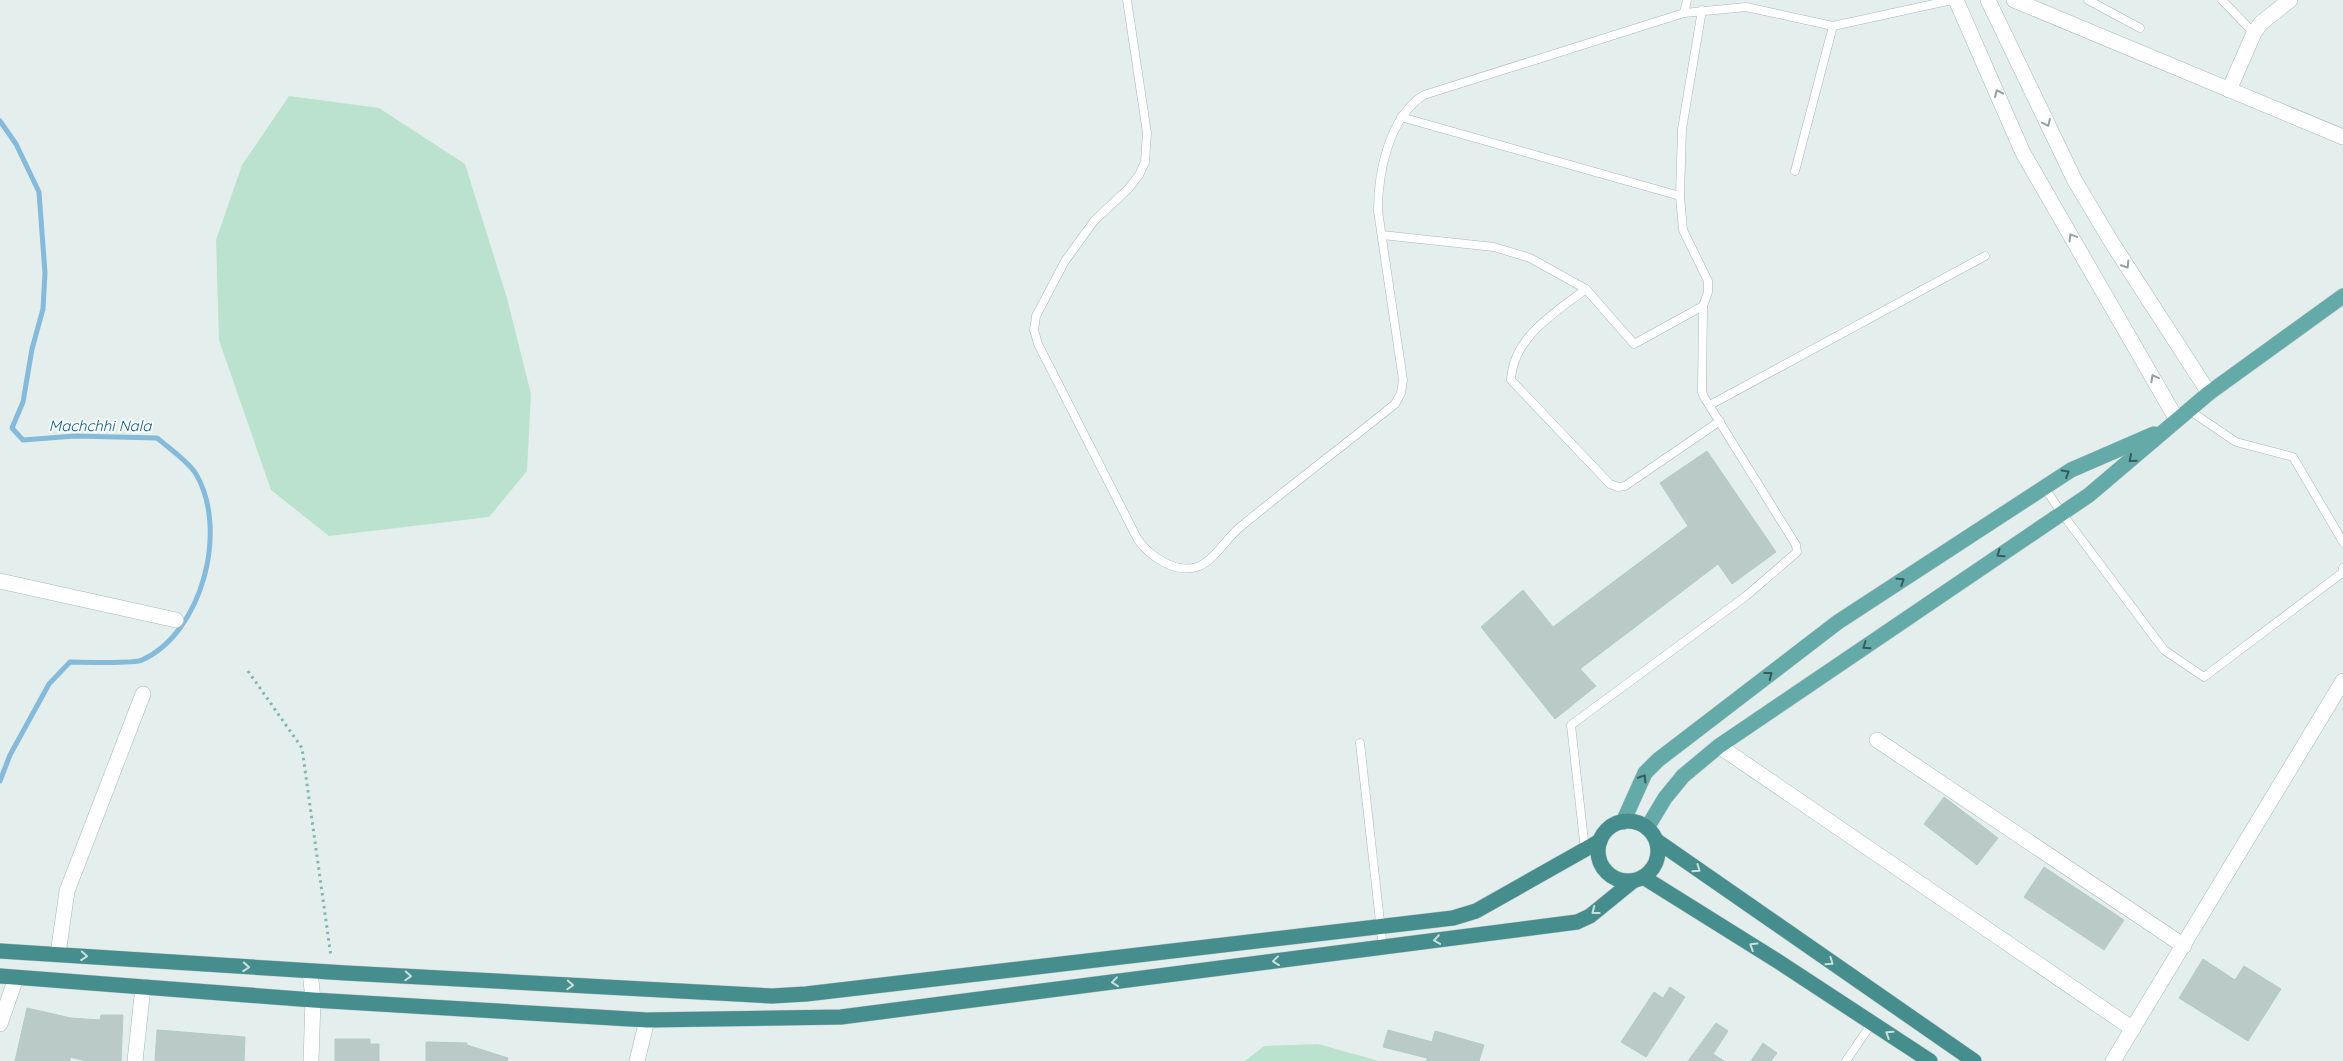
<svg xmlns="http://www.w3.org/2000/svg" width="2343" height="1061" viewBox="0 0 2343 1061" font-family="Quicksand,sans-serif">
  <rect width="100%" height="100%" fill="#e4efed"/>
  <!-- green -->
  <g fill="#bbe2cf">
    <path d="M289,96L379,108L465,164L507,298L531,394L527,471L489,517L329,536L271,490L219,340L216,240L242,165Z"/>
    <path d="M1318,1044L1379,1061H1245L1264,1046Z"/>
  </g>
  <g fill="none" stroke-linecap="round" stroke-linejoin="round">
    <!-- stream -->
    <path stroke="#86bada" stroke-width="5" d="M0,121L16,144L39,192L45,273L43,309L32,349L23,402L12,428L23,440L75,436L157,438C168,447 189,462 196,474C229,530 202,633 142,660C134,664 83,662 70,662L49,684L10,755L0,781"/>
  </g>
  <!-- building -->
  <g fill="#b9cac7" stroke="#b5cac6">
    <path d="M1707,451L1776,552L1732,584L1718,564L1580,669L1596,686L1555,719L1481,627L1523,590L1553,627L1688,526L1660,483Z"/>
    <path d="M1944,797L1998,838L1977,865L1924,824Z"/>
    <path d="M2044,867L2124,920L2104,950L2024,897Z"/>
    <path d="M2203,959L2235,980L2244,966L2281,989L2248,1041L2179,998Z"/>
    <path d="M1670,987L1685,997L1646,1057L1621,1042L1654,992L1663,998Z"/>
    <path d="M27,1008L71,1018L100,1020L101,1015H123L121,1061H86L70,1057V1061H15Z"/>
    <path d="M1716,1023L1728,1031L1713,1054L1724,1061H1688Z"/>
    <path d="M157,1030L245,1037L244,1061H155Z"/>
    <path d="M1388,1030L1432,1042L1435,1031L1484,1045L1479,1061H1427V1058L1383,1047Z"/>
    <path d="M335,1039H370V1044H379V1061H335Z"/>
    <path d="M426,1042L467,1043V1045L508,1058L507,1061H426Z"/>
    <path d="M1763,1043L1777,1053L1771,1061H1751Z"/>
  </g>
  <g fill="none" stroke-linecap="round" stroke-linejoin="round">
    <!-- service casing -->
    <g stroke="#a6b8b6" stroke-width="9">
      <g id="service">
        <path d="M1127,0L1147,133L1145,162L1139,175L1129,188L1094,221L1065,261L1036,316L1034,330L1038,344L1138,540C1150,556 1175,574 1197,567C1214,561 1225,540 1239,528C1290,486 1343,446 1395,404L1401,393L1403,380L1378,211C1378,172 1389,117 1424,95L1684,13L1746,7L1833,26L1952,0"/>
        <path d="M2088,0L2140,28"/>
        <path d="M2222,0L2254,33"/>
        <path d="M1684,13L1687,0"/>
        <path d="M1401,117L1680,196"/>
        <path d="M1795,171L1833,26"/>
        <path d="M1382,235L1494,247L1530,258L1586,289L1634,344L1703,306"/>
        <path d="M1586,289C1556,312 1513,337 1511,380L1610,484L1618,487L1625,486L1720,421"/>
        <path d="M1710,405L1985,256"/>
        <path d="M2189,410L2236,442L2293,457L2343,542"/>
        <path d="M2044,487L2061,512L2164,650L2204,677L2342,573L2343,568"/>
        <path d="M1360,743L1383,948"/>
        <path d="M1585,850L1571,725L1746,596L1797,552L1796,545L1704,397L1702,392L1703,306L1708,292V281L1683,230L1680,196L1682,129L1702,10"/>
        <path d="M1846,1061L1872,1023"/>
      </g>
    </g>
    <!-- minor casing -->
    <g stroke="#a6b8b6" stroke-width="16">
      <g id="minor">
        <path d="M1956,0L2023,153L2177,420"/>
        <path d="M1988,0L2075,181L2112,243L2209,393"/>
        <path d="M2014,0L2343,137"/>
        <path d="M2229,90L2254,33L2261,23L2290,0"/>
        <path d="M0,581L176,620"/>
        <path d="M1877,740L2184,946"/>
        <path d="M1719,746L2133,1029"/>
        <path d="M58,954L67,891L143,694"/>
        <path d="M310,971L313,1000"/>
        <path d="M0,1024L16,978"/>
        <path d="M135,1061L143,987"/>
        <path d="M637,1061L647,1020"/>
        <path d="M2113,1061L2343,681"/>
      </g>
    </g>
    <!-- tertiary casing -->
    <g stroke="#a6b8b6" stroke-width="16">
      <path id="tertiary" d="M311,1061L313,1000"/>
    </g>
    <!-- primary casing -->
    <g stroke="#c1caca" stroke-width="16">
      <g id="primary">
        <path d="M1623,822L1645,773L1658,760L1838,622L2071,470L2154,434"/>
        <path d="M1647,828L1665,798L1683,776L1719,746L2089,495L2209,393L2343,296"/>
      </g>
    </g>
    <!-- trunk casing -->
    <g stroke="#c1caca" stroke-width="16">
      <g id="trunk">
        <circle cx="1628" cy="851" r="30"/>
        <path d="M1657,841L1974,1061"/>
        <path d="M1643,877L1779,962L1930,1061"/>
        <path d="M0,951L346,973L772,996L806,994L1453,918L1476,911L1600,841"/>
        <path d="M0,976L313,1000L647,1020L841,1017L1577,922L1590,916L1633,881"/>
      </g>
    </g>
    <!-- path -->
    <path stroke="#81b6b2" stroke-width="3" stroke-dasharray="2.5 4" stroke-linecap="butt" d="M248,671L302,748L331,957"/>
    <!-- service -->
    <use href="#service" stroke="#fff" stroke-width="8"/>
    <!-- minor -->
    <use href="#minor" stroke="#fff" stroke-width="15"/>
    <!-- tertiary -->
    <use href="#tertiary" stroke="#fff" stroke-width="15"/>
    <!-- primary -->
    <use href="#primary" stroke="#64aaa8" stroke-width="15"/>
    <!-- trunk -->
    <use href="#trunk" stroke="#468e8e" stroke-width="15"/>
  </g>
  <!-- one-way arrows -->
  <defs><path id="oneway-chevron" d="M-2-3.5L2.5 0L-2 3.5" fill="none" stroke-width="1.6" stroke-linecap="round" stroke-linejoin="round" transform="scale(1.25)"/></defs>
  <g stroke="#90a1a0">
    <use href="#oneway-chevron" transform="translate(1998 93) rotate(-114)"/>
    <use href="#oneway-chevron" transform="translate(2047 123) rotate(65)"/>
    <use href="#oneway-chevron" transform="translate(2072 237) rotate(-121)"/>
    <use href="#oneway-chevron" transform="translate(2126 265) rotate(57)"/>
    <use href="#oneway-chevron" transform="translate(2154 378) rotate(-119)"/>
  </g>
  <g stroke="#325d5c">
    <use href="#oneway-chevron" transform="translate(2132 459) rotate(140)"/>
    <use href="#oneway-chevron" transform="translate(2066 473) rotate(-31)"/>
    <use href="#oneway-chevron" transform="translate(2000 554) rotate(145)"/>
    <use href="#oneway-chevron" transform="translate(1901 581) rotate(-33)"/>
    <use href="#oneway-chevron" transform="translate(1866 646) rotate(145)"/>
    <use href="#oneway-chevron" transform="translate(1769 675) rotate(-38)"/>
    <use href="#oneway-chevron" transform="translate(1643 778) rotate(-58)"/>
  </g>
  <g stroke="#c9e0de">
    <use href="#oneway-chevron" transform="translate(1697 869) rotate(35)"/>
    <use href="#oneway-chevron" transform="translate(1595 911) rotate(142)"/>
    <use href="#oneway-chevron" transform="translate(1437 940) rotate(172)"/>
    <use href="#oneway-chevron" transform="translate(1753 946) rotate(-148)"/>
    <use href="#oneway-chevron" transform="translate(84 956) rotate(4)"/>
    <use href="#oneway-chevron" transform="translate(1276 961) rotate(173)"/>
    <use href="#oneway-chevron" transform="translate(1830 962) rotate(35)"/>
    <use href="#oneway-chevron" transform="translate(246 967) rotate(4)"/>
    <use href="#oneway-chevron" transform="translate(408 976) rotate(3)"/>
    <use href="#oneway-chevron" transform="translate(1115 982) rotate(173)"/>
    <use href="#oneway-chevron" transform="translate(570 985) rotate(3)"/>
    <use href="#oneway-chevron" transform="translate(1889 1034) rotate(-147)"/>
  </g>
  <g text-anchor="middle" stroke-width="4" stroke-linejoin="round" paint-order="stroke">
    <!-- water labels -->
    <g font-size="15" font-style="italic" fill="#135987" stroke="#f5fbf9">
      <text x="100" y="431">Machchhi Nala</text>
    </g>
  </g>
</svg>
